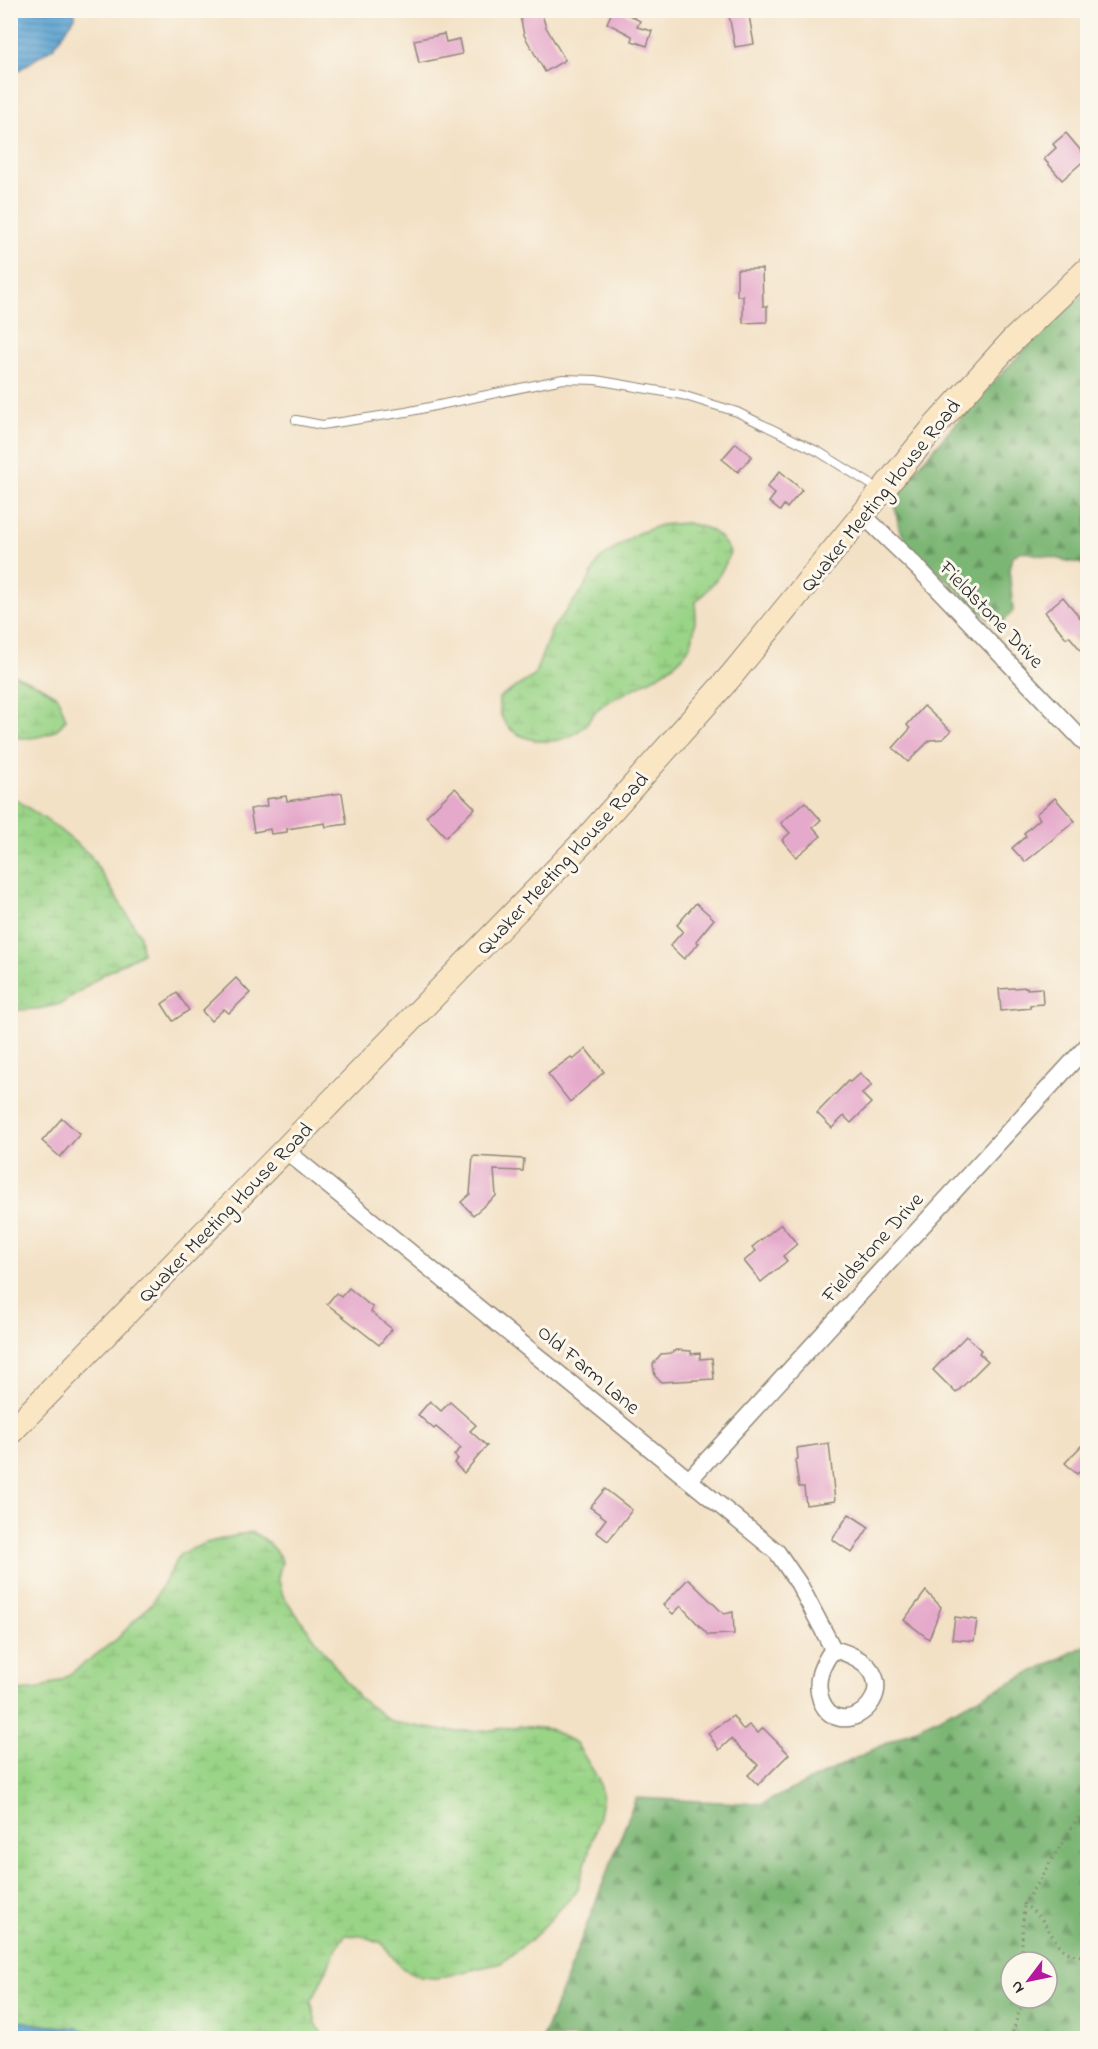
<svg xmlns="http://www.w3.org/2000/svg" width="1098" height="2049" viewBox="0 0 1098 2049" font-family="'Indie Flower',sans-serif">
  <defs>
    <pattern id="forest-firs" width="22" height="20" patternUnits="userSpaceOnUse" patternTransform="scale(1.5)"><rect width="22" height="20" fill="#7bb674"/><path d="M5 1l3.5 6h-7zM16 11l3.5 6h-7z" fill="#65945f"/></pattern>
    <pattern id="wetland-marsh" width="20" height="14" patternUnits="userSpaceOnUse" patternTransform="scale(1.5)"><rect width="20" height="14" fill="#9ad487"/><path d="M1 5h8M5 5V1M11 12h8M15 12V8" fill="none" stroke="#85b675"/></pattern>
    <pattern id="water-rules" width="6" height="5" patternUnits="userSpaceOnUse" patternTransform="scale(1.5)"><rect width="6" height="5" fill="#5ba2d1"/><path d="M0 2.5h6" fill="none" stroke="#4b84aa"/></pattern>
  </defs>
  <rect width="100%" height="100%" fill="#fbf7ec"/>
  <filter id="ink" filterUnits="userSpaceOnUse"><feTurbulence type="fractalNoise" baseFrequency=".0167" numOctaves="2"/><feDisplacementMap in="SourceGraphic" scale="12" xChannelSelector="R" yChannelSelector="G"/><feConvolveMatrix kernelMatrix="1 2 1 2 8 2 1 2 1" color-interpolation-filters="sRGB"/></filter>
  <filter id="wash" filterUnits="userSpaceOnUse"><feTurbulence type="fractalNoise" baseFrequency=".008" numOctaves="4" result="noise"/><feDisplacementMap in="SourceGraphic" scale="24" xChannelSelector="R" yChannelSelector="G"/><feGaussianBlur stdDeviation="1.35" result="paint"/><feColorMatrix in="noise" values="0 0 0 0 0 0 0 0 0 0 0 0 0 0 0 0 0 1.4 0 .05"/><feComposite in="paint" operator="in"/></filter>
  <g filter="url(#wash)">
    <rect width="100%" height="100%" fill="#f3e1c6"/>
    <!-- forest -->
    <g fill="url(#forest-firs)" stroke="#537050" stroke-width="1.5" fill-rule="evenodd">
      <path d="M1087,291V565L1021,551L1012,557L1009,569L1013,611L1002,623L992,622L909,545L899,528L893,496C955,424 1016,353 1087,291Z"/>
      <path d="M1087,1645V2038H543L636,1798L762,1804ZM1011,1962H1047V1998H1011Z"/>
    </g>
    <!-- wetland -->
    <g fill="url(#wetland-marsh)" stroke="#628059" stroke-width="1.5">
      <path d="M686,523C709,527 718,531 730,552C724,572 711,587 696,602C695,616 696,638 687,651C673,672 629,690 606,703C591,712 591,721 581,729C563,745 536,744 516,733C503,725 498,712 499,698L534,676L552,629L584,588L599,560L636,534L661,525Z"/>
      <path d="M10,673L40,686L58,697L66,719C55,737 30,741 11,736Z"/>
      <path d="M11,796L55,826L90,855L140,935L142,953L104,974L61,1004L37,1009L17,1010L11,1008Z"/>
      <path d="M251,1532C266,1539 274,1547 282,1561L278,1577L283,1596L358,1697L392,1722L444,1731H485L519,1726L549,1729L576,1743L599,1780L602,1799L598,1821L577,1891L535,1936L501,1963L437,1978L420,1977L400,1967L382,1943L362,1936L345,1935C330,1956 324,1979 311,2001L316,2023L324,2038H118L76,2028L40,2025L12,2021L10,2019V1691L36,1690L63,1679L117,1639L152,1603L180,1554L206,1543Z"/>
    </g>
    <!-- water -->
    <g fill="url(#water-rules)" stroke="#43667e" stroke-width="1.5">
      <path d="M11,10L75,11V17L54,47L11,75Z"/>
      <path d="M10,2019L40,2025L76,2028L118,2038H11Z"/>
    </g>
    <g id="blocks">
      <!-- building -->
      <g fill="#e5a9cb">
        <path d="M613,10H620L640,21L637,27L652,31L647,46L632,41V36L607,23Z"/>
        <path d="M728,10H748L754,44L735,47Z"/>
        <path d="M541,12L546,27L565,60L545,72L524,35L520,16Z"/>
        <path d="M444,34L446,42L459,39L462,54L419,63L414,40Z"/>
        <path d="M1066,133L1087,158L1062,180L1044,159L1056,148L1053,144Z"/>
        <path d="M737,269H762L763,306H767V322L743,323V296H737Z"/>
        <path d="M736,443L752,456L738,472L722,459Z"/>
        <path d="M780,471L802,490L787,508L784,505L780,511L769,502L775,494L767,487Z"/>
        <path d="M1063,597L1088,627V659L1069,636L1066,638L1045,612Z"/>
        <path d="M924,706L951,731L943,739L930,740L908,762L893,748L910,729L907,725Z"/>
        <path d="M455,788L475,808L446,837L426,816Z"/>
        <path d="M342,793L347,824L326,827L325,823L287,829V832L271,834L270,829L254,832L250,809L267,806L266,799L286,796L287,801Z"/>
        <path d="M1055,798L1075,821L1025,862L1012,848L1026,836L1024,833L1040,819L1036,814Z"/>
        <path d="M805,802L821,820L813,827L821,836L796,857L782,840L790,833L781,823Z"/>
        <path d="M696,903L714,919L696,941L699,943L684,959L670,946L683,931L677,925Z"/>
        <path d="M236,978L250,993L229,1013L224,1009L211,1021L202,1011Z"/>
        <path d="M1027,987V989L1042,988L1043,1004L1030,1005V1008L1001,1011L999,989Z"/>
        <path d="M177,993L189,1010L173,1021L162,1004Z"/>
        <path d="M586,1049L604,1072L570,1102L548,1074L571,1057L573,1060Z"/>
        <path d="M860,1073L872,1085L862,1094L871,1103L851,1123L844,1116L832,1128L817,1113L848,1081L850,1082Z"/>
        <path d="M62,1118L80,1134L60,1157L42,1141Z"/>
        <path d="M473,1156L524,1159L523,1171L494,1170L496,1196L473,1215L461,1202L470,1194Z"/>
        <path d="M781,1224L797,1244L783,1256L787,1261L761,1282L744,1261L756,1251L752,1247Z"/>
        <path d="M349,1288L373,1308L371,1312L392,1329L379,1345L327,1304L336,1293L341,1297Z"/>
        <path d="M966,1336L981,1350L979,1353L988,1361L956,1393L933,1370Z"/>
        <path d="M677,1350L691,1351V1354L700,1353V1359L712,1358L714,1379L661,1382L655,1376L653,1364L661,1354L671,1353Z"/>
        <path d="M430,1401L441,1411L450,1402L476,1425L470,1431L487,1446L464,1473L454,1463L458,1459L454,1455L461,1448L436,1427L434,1429L418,1415Z"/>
        <path d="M829,1443L835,1501L806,1505L804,1487H799L795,1460L798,1459L797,1448Z"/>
        <path d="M1081,1446L1088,1452V1464L1077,1474L1065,1463Z"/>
        <path d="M605,1489L632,1510L608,1541L596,1532L606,1519L590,1507Z"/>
        <path d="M849,1514L869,1527L852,1553L832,1539Z"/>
        <path d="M688,1579L724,1614L733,1612L734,1634L708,1635L681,1606L673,1614L663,1605Z"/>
        <path d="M926,1591L941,1607L929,1639L904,1620Z"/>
        <path d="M955,1617L977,1620L974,1641L952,1639Z"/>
        <path d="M733,1716L743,1730L749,1725L758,1733L763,1728L789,1754L758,1785L748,1775L758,1765L731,1739L719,1750L708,1733Z"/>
      </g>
    </g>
  </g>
  <g filter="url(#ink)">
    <use href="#blocks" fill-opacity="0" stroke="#8f8678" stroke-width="1.5"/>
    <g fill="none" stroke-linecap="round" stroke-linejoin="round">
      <!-- lane casing -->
      <g stroke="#8f8678" stroke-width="10">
        <path id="lane" d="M296,420L322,425L406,412L563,379L596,380L682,395L737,412L819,452L880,490"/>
      </g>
      <!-- street casing -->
      <g stroke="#8f8678" stroke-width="19">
        <g id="street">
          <path d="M863,515L920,570L1088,746"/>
          <path d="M285,1150L777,1552L799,1584L833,1649"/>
          <path d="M689,1480L1088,1045"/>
          <path d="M833,1649C927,1674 842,1754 821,1700C814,1680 822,1665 833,1649Z"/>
        </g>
      </g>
      <!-- secondary casing -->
      <g stroke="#8f8678" stroke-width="26">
        <path id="secondary" d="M10,1433L587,838L731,676L935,426L1013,340L1088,269"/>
      </g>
      <!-- path -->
      <g stroke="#8f8678" stroke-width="3" stroke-dasharray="1.5 4.5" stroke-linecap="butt">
        <path d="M1088,1802L1024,1904C1030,1909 1037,1914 1042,1920C1056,1939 1060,1957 1088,1956"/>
        <path d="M1021,1962L1024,1904"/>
        <path d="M1011,2038L1021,2005V1998"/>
      </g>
      <!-- lane -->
      <use href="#lane" stroke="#fff" stroke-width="8"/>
      <!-- street -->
      <use href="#street" stroke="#fff" stroke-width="16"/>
      <!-- secondary -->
      <use href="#secondary" stroke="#fbe6c4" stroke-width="24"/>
    </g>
  </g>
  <g text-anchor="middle" stroke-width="6" stroke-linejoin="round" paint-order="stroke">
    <!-- street labels -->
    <g font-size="21" fill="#2b2b2b" stroke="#fbf7ec">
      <text transform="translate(880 495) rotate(-51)" y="7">Quaker Meeting House Road</text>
      <text transform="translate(992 614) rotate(46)" y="7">Fieldstone Drive</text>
      <text transform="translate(562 863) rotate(-47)" y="7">Quaker Meeting House Road</text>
      <text transform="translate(225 1212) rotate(-46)" y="7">Quaker Meeting House Road</text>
      <text transform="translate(872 1247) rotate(-48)" y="7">Fieldstone Drive</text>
      <text transform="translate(589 1369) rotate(40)" y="7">Old Farm Lane</text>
    </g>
  </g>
  <!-- margin -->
  <rect width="1098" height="2049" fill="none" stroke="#fbf7ec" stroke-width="36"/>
  <!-- north arrow -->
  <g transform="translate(1029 1980) rotate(238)"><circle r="28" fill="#fbf7ec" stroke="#a8a59f" stroke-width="1.5"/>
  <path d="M0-4.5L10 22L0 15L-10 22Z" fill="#b5179e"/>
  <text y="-9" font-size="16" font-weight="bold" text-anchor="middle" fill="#2b2b2b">N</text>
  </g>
</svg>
